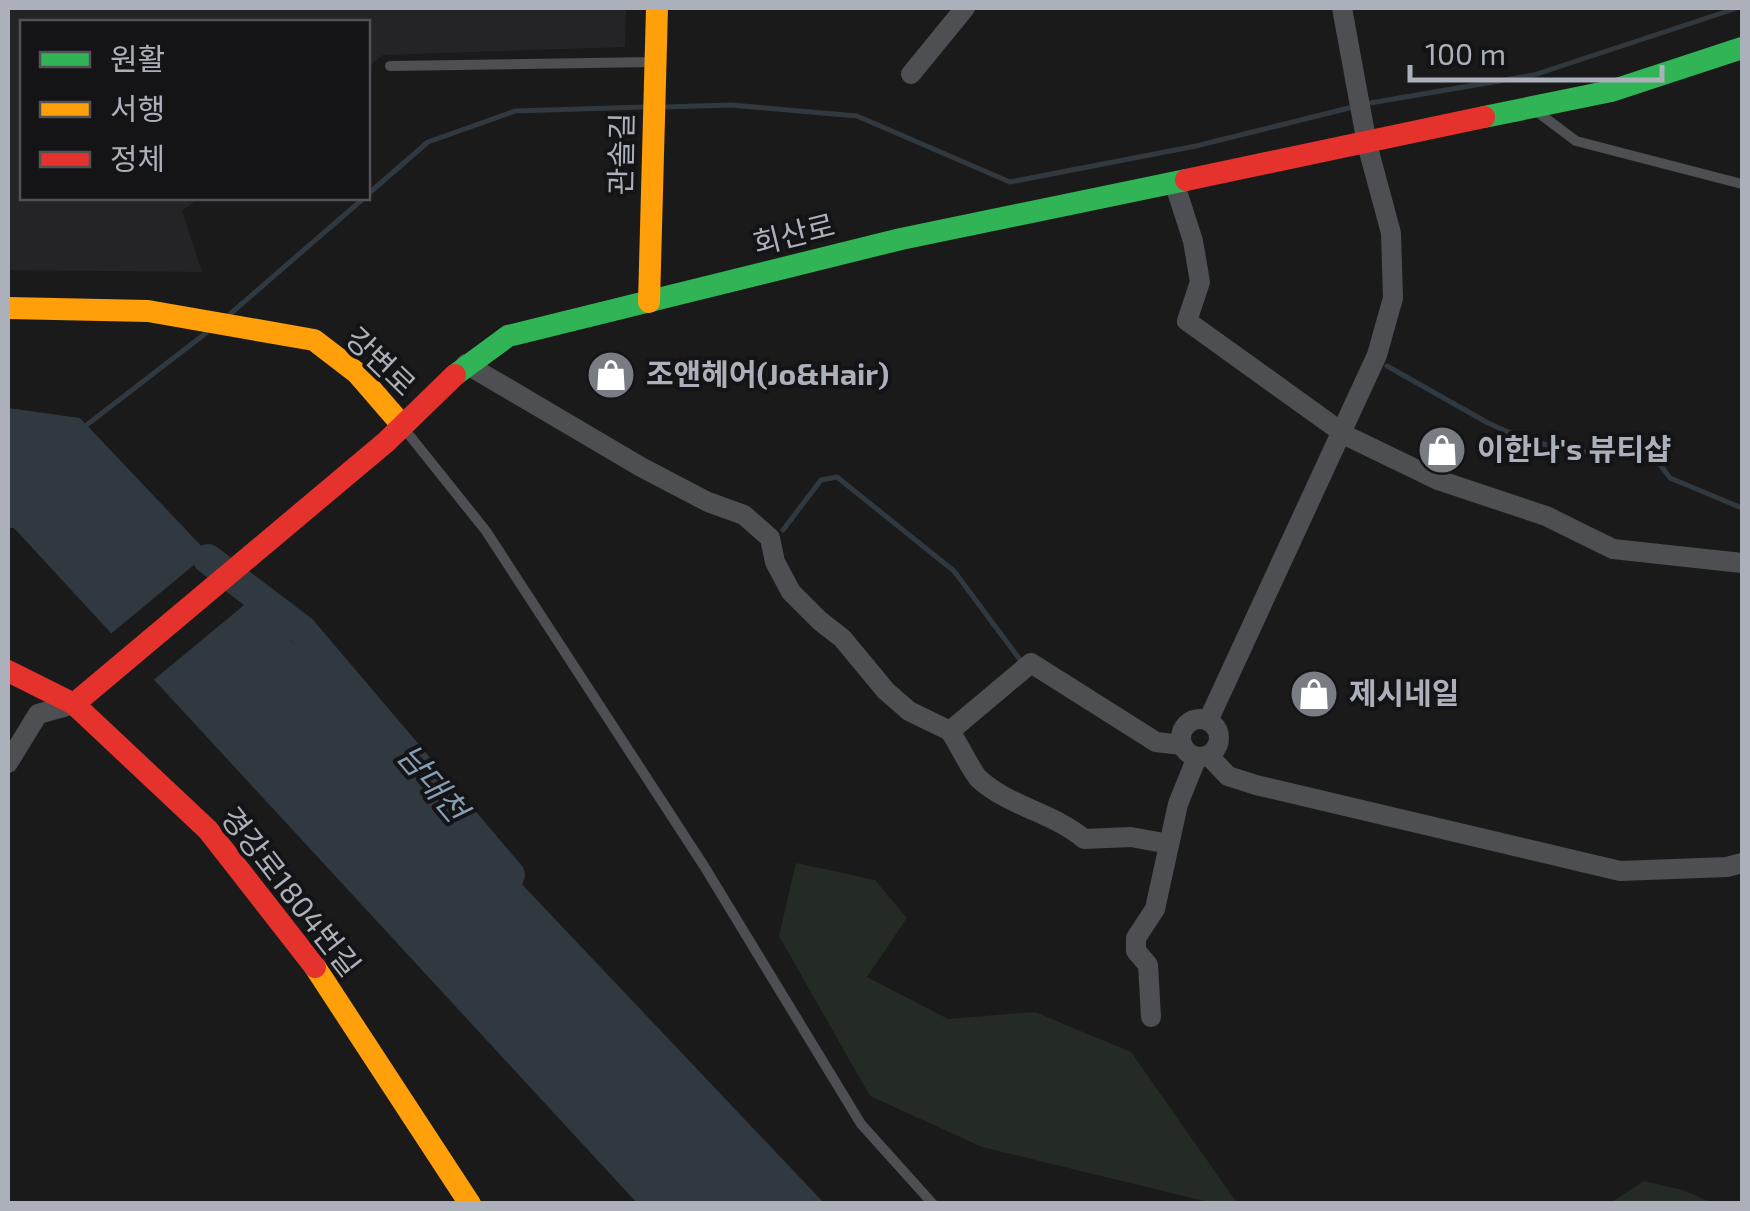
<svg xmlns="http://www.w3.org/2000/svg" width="1750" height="1211" viewBox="0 0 1750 1211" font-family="'Exo 2','Noto Sans KR',sans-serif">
  <rect width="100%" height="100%" fill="#1a1a1a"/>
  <!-- built -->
  <path fill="#242426" d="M8,8H626L625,47L383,55L368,67V22H22V198H199L182,211L202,272L8,270Z"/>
  <!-- green -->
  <g fill="#242a24">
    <path d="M796,863L875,880L907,918L867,977L948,1019L1035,1012L1131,1052L1237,1203H1212L982,1147L870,1096L779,936Z"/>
    <path d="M1644,1181L1683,1190L1713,1203H1610Z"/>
  </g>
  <!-- water -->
  <path fill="#30393f" d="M8,408L80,418L824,1203H637L14,528H8Z"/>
  <!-- pier -->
  <path fill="#1a1a1a" d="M212,550L255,596L150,683L107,637Z"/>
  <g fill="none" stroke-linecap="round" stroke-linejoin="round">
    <!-- stream -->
    <g stroke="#30393f" stroke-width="5">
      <path d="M1364,104L1534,75L1737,8"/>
      <path d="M666,107L731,105L857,116L1010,182L1196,146L1353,107"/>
      <path d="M368,194L428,142L515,111L645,107"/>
      <path d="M230,314L364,198"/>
      <path d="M1387,366L1488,423L1528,441L1584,452L1614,448L1656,459L1670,478L1742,508"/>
      <path d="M84,427L206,333"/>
      <path d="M783,530L821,480L837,477L954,571L1021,661"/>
    </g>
    <!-- river -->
    <path stroke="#30393f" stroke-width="30" d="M208,559L302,630L510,875"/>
    <!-- lane -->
    <g stroke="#4e4f52" stroke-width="10">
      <path d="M390,66L653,62"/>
      <path d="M1536,111L1576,141L1742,184"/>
      <path d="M402,426L486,531L704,866L861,1124L933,1204"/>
    </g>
    <!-- street -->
    <g stroke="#4e4f52" stroke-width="20">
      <path d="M911,74L965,8"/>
      <path d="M1174,182L1193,241L1200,282L1187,321L1347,436L1438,480L1546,516L1613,549L1742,563"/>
      <path d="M466,364L641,467L708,502L744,515L770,538L775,562L791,592L820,621L842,638L886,691L909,711L950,731L1031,663L1156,742L1182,745"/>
      <circle cx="1200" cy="738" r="19"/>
      <path d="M1208,721L1377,355L1393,298L1391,233L1367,144L1342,8"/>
      <path d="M950,731C958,743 972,772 979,779C1010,807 1054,813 1084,839L1131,837L1169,844"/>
      <path d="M1209,756L1228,776L1256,785L1620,871L1727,867L1742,863"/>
      <path d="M8,763L38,714L74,704"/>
      <path d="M1151,1017L1148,965L1136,951V938L1155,909L1178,804L1197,757"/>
    </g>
    <!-- fast -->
    <g stroke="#30b455" stroke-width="22">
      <path d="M1484,117L1611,91L1742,48"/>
      <path d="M455,375L508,336L901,239L1186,180"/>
    </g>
    <!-- slow -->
    <g stroke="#ff9f0a" stroke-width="22">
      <path d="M649,302L657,8"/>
      <path d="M8,308L148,311L314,340L357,373L402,425"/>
      <path d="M315,967L470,1204"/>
    </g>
    <!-- jam -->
    <g stroke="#e5322d" stroke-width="22">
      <path d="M1186,180L1484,117"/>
      <path d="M8,671L74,704L208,830L315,967"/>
      <path d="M74,704L386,442L455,375"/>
    </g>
  </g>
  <!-- icons -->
  <defs>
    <g id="shop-disc" transform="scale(2.5)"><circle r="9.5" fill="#797c82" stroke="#141416"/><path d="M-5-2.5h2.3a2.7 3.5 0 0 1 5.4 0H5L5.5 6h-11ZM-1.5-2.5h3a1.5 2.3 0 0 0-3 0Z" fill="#fff"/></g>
  </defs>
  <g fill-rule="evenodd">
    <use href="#shop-disc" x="611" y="375"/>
    <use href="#shop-disc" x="1442" y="450"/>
    <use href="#shop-disc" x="1314" y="694"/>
  </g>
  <g text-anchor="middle" stroke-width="8" stroke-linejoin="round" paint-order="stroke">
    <!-- street labels -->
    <g font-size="30" fill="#acb0ba" stroke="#141416">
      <text transform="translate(622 154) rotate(-89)" y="10">관솔길</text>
      <text transform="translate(794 235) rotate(-14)" y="10">회산로</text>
      <text transform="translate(380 362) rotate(44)" y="10">강변로</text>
      <text transform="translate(290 892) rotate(52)" y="10">경강로1804번길</text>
    </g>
    <!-- poi labels -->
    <g font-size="30" font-weight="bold" fill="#acb0ba" stroke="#141416" text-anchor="start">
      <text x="646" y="385">조앤헤어(Jo&amp;Hair)</text>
      <text x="1477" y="460">이한나's 뷰티샵</text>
      <text x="1349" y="704">제시네일</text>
    </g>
    <!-- water labels -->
    <g font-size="32" font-style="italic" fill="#859eb2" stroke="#141416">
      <text transform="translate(432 783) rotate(50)" y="11">남대천</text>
    </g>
  </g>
  <!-- border -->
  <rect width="1750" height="1211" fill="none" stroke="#acb0ba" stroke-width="20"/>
  <!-- legend -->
  <rect x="20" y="20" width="350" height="180" fill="#141416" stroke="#515258" stroke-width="2.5"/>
  <rect x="40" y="52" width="50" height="15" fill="#30b455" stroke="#515258" stroke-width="2.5"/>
  <text x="110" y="70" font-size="30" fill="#acb0ba">원활</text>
  <rect x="40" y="102" width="50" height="15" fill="#ff9f0a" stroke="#515258" stroke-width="2.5"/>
  <text x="110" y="120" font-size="30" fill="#acb0ba">서행</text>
  <rect x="40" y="152" width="50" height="15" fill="#e5322d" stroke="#515258" stroke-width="2.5"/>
  <text x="110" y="170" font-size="30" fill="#acb0ba">정체</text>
  <!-- scale -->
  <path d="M1410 65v15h252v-15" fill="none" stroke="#acb0ba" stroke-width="5"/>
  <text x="1425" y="65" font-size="30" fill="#acb0ba" stroke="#141416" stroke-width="8" paint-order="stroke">100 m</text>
</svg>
